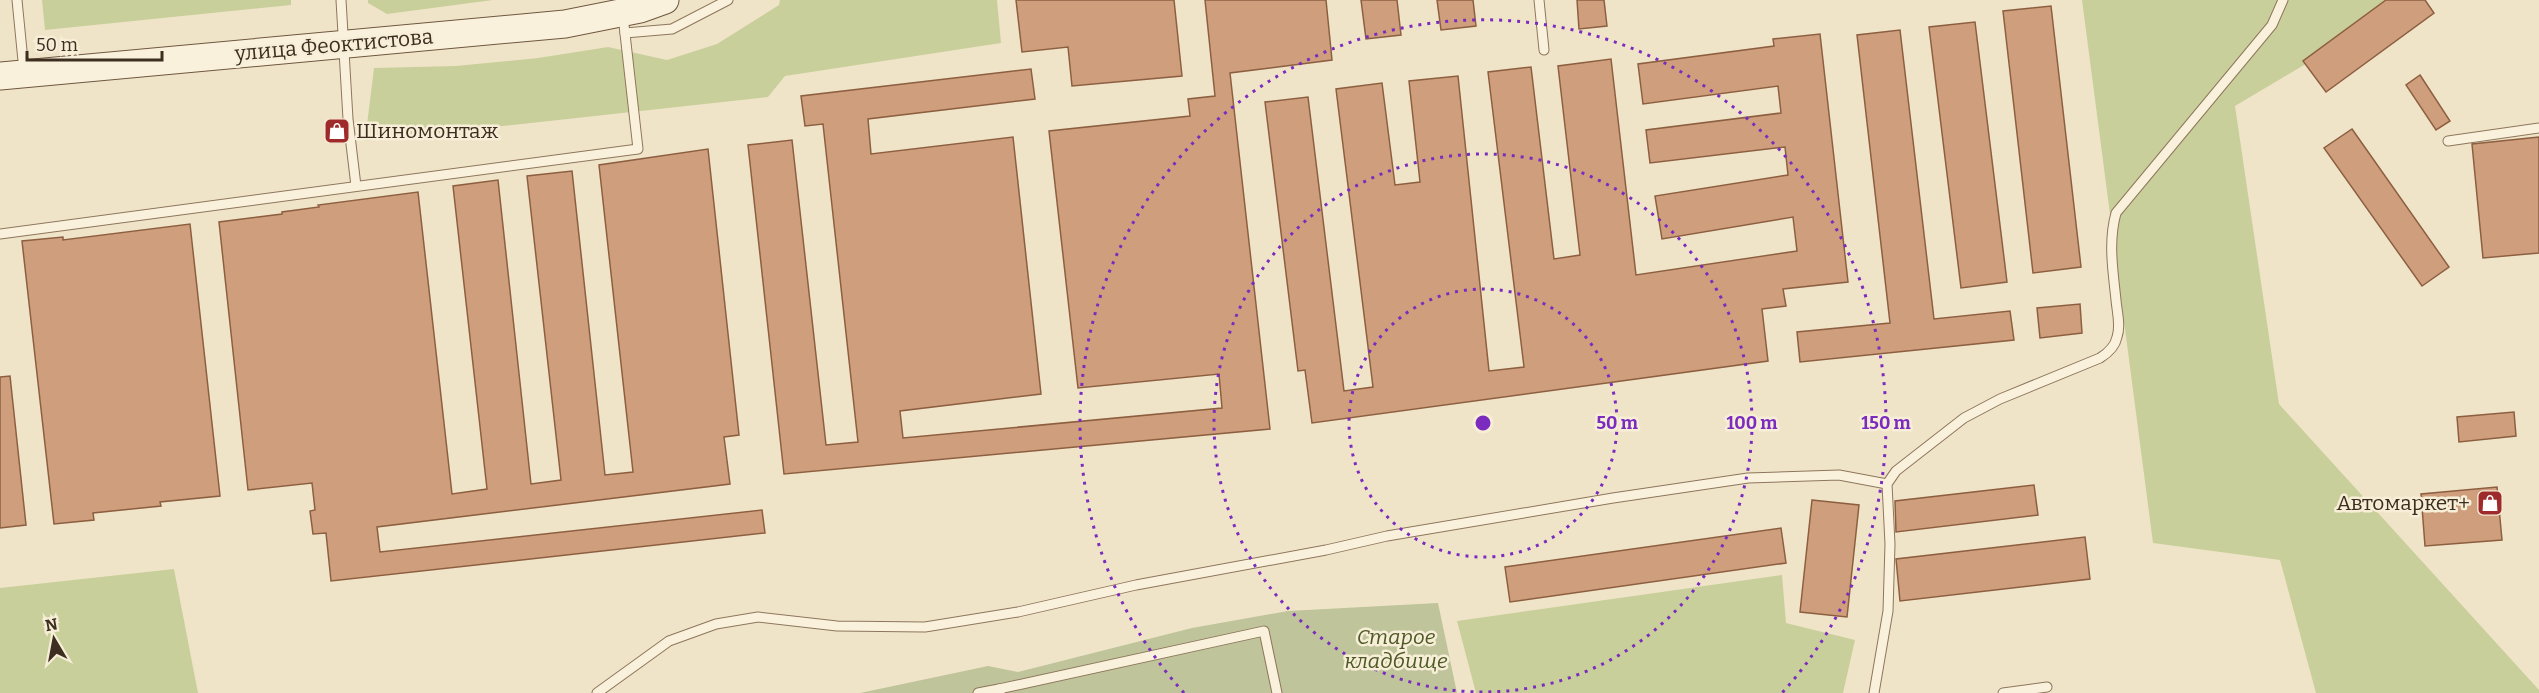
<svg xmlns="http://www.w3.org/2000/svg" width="2539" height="693" viewBox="0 0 2539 693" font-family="Bitter,serif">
  <rect width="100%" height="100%" fill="#f0e4c8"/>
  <!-- green -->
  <g fill="#c9cf9b">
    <path d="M42,0H291V5L45,30Z"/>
    <path d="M368,0H493L387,14L368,3Z"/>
    <path d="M780,0H997L1001,43L785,76L768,97L365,141L374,68L456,66L538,58L608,47L667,60L717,44L779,5Z"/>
    <path d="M2082,0H2398L2400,8L2235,106L2279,404L2539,690V693H2316L2280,560L2153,543Z"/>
    <path d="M174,569L198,693H0V588Z"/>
    <path d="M1782,575L1786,623L1855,640L1843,693H1476L1457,621Z"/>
  </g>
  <!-- cemetery -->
  <path fill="#bfc49a" d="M1438,603L1457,693H860L988,666L1018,672L1192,628L1288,611Z"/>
  <!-- building -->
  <g fill="#cf9f7d" stroke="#8d5f41" stroke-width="1.5">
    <path d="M1016,0H1174L1182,76L1072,86L1068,47L1022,52Z"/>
    <path d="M1205,0H1326L1332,60L1230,73L1270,429L784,474L748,145L792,140L826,445L858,442L823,124L805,126L801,96L1031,69L1035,99L868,119L871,154L1013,137L1041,394L900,411L903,438L1222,408L1219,374L1078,388L1049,131L1190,116L1188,99L1215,96Z"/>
    <path d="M1361,0H1397L1401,35L1366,39Z"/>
    <path d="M1437,0H1473L1476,26L1441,30Z"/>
    <path d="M1577,0H1604L1607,26L1579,29Z"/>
    <path d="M2386,0H2425L2434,13L2326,92L2303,61Z"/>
    <path d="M2051,6L2081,267L2033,273L2003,11Z"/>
    <path d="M1975,22L2007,282L1961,288L1929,27Z"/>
    <path d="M1900,30L1934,319L2010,311L2014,340L1800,362L1797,332L1890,323L1857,35Z"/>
    <path d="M1820,34L1848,282L1783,289L1786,306L1762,309L1768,361L1312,423L1305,370L1298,371L1265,102L1308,97L1344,391L1373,387L1336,89L1382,83L1395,185L1420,182L1409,81L1458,76L1489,371L1524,367L1488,72L1531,67L1554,259L1580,255L1558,66L1611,59L1636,275L1797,251L1793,217L1662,239L1655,196L1788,175L1785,147L1650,163L1646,130L1781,113L1778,86L1643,104L1638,64L1774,46L1773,39Z"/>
    <path d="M2420,75L2450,121L2436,130L2406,85Z"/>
    <path d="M2352,129L2449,267L2422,286L2324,148Z"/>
    <path d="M2539,137V253L2483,258L2472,144Z"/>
    <path d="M708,149L739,435L724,437L730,484L377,527L380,552L762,510L765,533L331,581L326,533L313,534L310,511L315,510L312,483L248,490L219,222L282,214V212L319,207L318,205L418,192L452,494L487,489L453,186L498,180L531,484L561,480L527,176L572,171L605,475L633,472L599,165Z"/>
    <path d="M190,224L220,496L160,502L161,506L93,513L94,520L54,524L22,241L63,237V240Z"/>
    <path d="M2080,304L2082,333L2040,338L2037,308Z"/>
    <path d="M10,376L26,525L0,528V377Z"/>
    <path d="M2514,412L2516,436L2459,442L2457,417Z"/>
    <path d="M2034,485L2038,515L1896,532L1895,501Z"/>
    <path d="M2497,487L2502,540L2425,546L2421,494Z"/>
    <path d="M1812,500L1859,505L1847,617L1800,612Z"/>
    <path d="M1781,528L1786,563L1510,602L1505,567Z"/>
    <path d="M2085,537L2090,579L1900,601L1896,559Z"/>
  </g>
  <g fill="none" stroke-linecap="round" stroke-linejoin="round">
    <!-- lane casing -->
    <g stroke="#8d765c" stroke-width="11">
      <g id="lane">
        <path d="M17,0L24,71"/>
        <path d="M341,0L348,119L356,186"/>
        <path d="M1539,0L1544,50"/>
        <path d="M625,33L672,29L728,0"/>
        <path d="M2448,141L2539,128"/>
        <path d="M0,234L638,149L623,16"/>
        <path d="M999,689L1264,631L1277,693"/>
        <path d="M597,693L669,641L716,624L758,617L837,626L925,627L1018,612L1136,585L1326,550L1387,536L1613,498L1748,478L1839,475L1887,484"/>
        <path d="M978,693L999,689L1000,693"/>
        <path d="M1874,693L1888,611L1890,544L1887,484L1896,471L1964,418L2000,399L2100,358C2108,353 2115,347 2117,337C2121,326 2117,312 2116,300C2113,271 2108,242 2116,213L2272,25L2283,0"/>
        <path d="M2003,693L2047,687"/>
      </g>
    </g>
    <!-- secondary casing -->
    <g stroke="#6f573f" stroke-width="29">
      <path id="secondary" d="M0,76L565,24L640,9L665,0"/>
    </g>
    <!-- lane -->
    <use href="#lane" stroke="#faf1dc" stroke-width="9"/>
    <!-- secondary -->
    <use href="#secondary" stroke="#faf1dc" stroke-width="27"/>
  </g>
  <!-- distance rings -->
  <g fill="none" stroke="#7b2cbf" stroke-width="3" stroke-dasharray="3 6">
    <circle cx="1483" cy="423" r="134"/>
    <circle cx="1483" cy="423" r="269"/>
    <path d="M1184 693A403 403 0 1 1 1782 693"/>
  </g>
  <!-- icons -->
  <defs>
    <g id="shop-square" transform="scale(1.35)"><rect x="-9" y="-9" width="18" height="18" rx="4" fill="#9e2a2b" stroke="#f7eed8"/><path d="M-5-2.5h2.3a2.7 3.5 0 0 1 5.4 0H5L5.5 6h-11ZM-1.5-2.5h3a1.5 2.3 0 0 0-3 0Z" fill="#fff"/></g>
  </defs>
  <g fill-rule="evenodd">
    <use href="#shop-square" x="337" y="131"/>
    <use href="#shop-square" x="2490" y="503"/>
  </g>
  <g text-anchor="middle" stroke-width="5" stroke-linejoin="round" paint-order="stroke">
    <!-- street labels -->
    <g font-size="21" fill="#3d2e20" stroke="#f7eed8">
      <text transform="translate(334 45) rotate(-5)" y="7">улица Феоктистова</text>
    </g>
    <!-- poi labels -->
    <g font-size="21" fill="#3d2e20" stroke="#f7eed8" text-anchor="start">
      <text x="356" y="138">Шиномонтаж</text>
      <text x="2470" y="510" text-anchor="end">Автомаркет+</text>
    </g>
    <!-- park labels -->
    <g font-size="21" font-style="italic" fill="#4d5a26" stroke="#f7eed8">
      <text x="1396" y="644">Старое<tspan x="1396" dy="24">кладбище</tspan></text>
    </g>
  </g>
  <circle cx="1483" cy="423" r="9" fill="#7b2cbf" stroke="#f7eed8" stroke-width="3"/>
  <g font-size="18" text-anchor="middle" font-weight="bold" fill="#7b2cbf" stroke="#f7eed8" stroke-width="5" stroke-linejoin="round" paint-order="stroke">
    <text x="1617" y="429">50 m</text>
    <text x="1752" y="429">100 m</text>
    <text x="1886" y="429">150 m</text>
  </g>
  <!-- north arrow -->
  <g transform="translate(54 639) rotate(350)" stroke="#f7eed8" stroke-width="4.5" paint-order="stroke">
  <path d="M0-4.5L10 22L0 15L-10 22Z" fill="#3d2e20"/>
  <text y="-9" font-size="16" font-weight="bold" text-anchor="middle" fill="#3d2e20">N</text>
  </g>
  <!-- scale -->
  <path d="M27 51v9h135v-9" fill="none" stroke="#3d2e20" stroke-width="3"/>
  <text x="36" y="51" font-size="18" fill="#3d2e20" stroke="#f7eed8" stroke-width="4.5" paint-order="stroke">50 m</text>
</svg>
